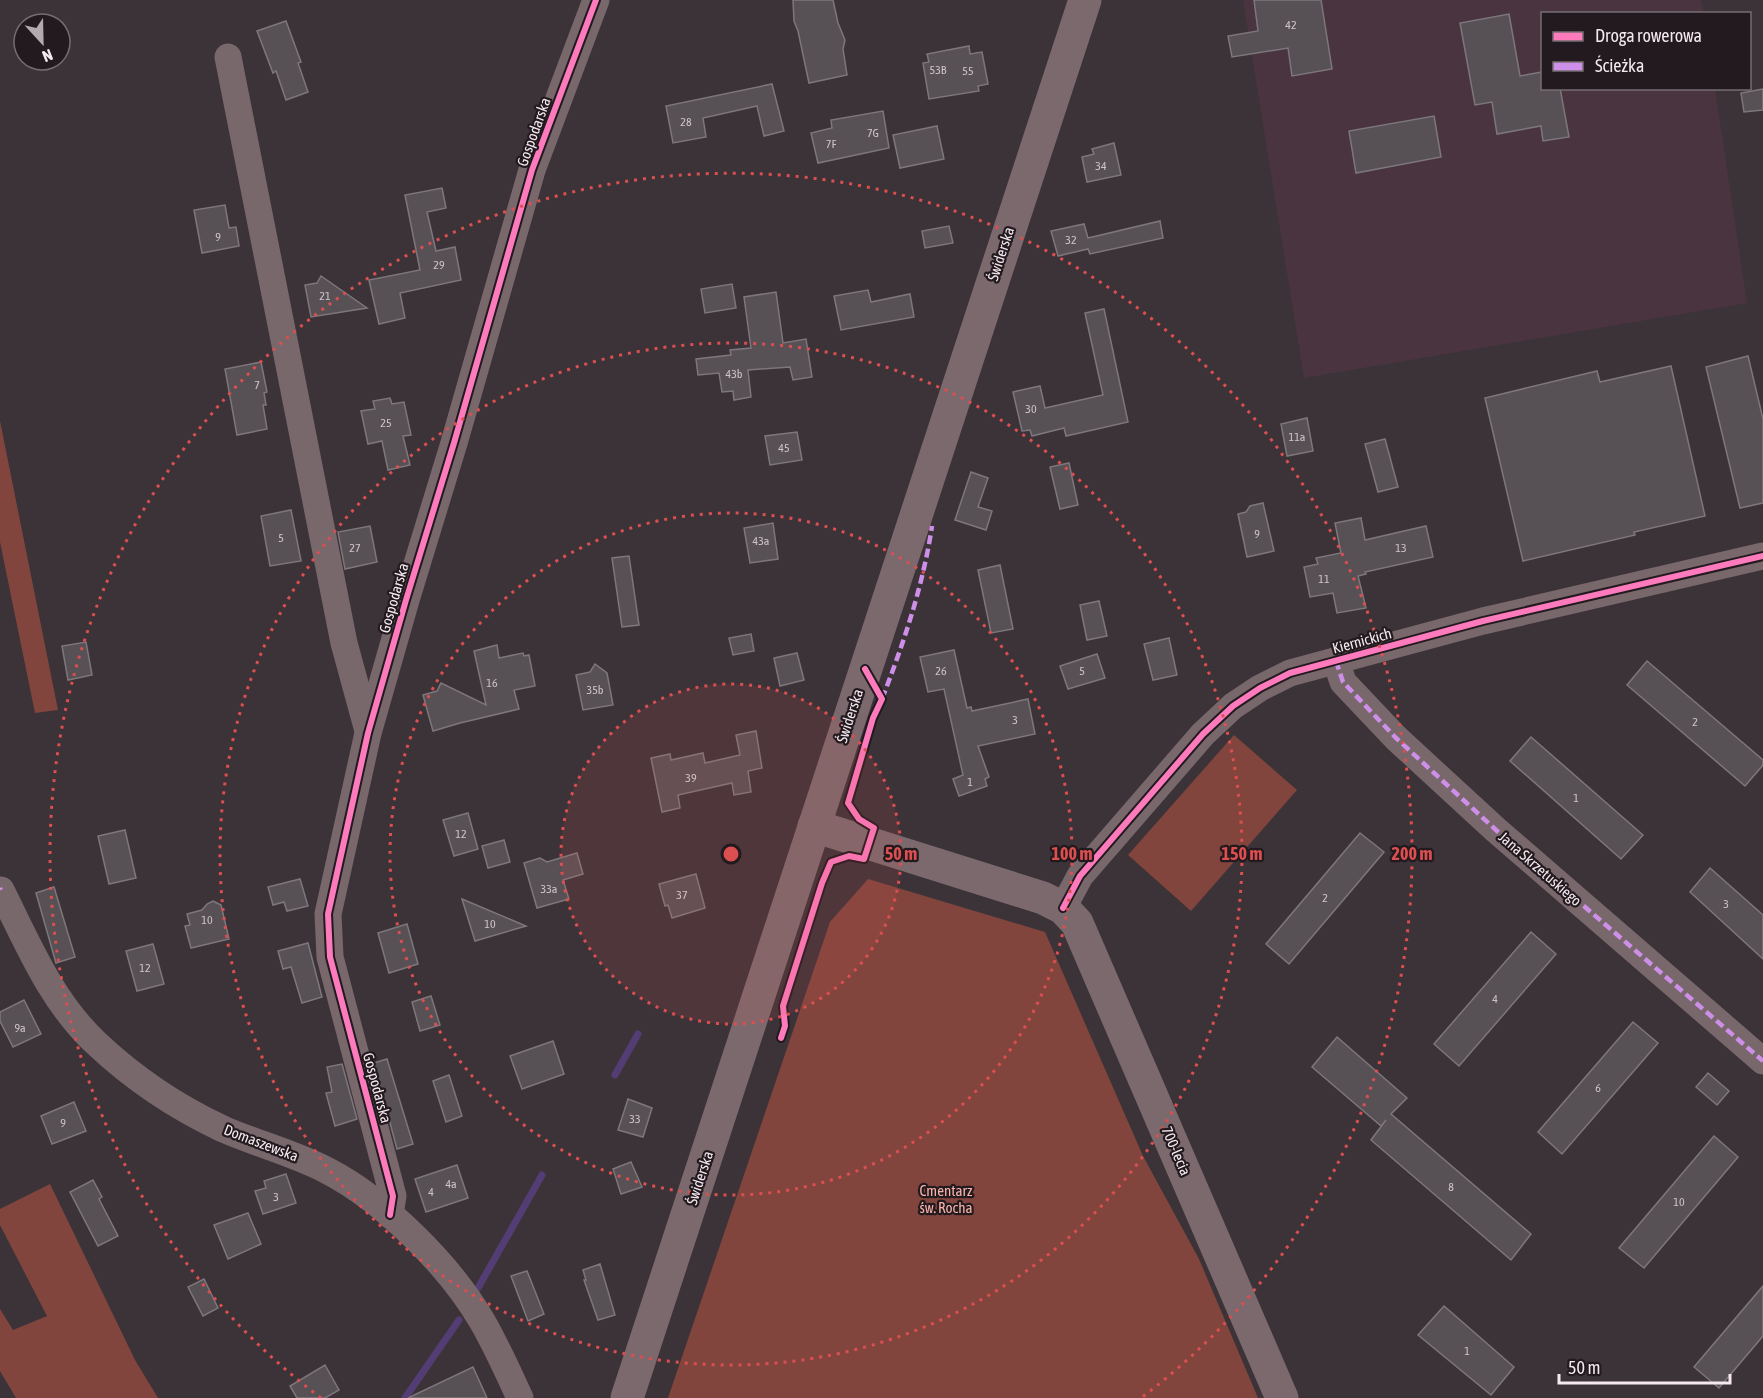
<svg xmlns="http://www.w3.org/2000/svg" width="1763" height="1398" viewBox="0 0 1763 1398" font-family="'Asap Condensed',sans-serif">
  <rect width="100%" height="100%" fill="#3c3338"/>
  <!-- built -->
  <path fill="#493440" d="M1243,0H1701L1704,13L1542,14V88L1715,89L1747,303L1304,378Z"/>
  <!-- green -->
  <g fill="#81453e">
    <path d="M0,421L58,710L35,713L0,542Z"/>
    <path d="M1234,735L1297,790L1191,911L1128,855Z"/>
    <path d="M868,879L1045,932L1143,1156L1199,1259L1258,1398H668L830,922Z"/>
    <path d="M50,1184L135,1360L158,1398H16L0,1371V1309L13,1330L47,1316L0,1225V1209Z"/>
  </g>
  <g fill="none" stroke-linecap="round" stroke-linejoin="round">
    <!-- stream -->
    <g stroke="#543d74" stroke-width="7">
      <path d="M615,1075L638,1034"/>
      <path d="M478,1288L542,1175"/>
      <path d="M405,1398L459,1320"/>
    </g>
  </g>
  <!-- building -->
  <g fill="#575055" stroke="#7d777c" stroke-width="1.5">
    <path d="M793,0H833L838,23L845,40L843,49L847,75L809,83L798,31L794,21Z"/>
    <path d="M1254,0H1321L1332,69L1292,76L1288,48L1232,57L1228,36L1258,31Z"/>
    <path d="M1509,14L1520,76L1542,72V88H1560L1569,137L1543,141L1541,126L1497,134L1492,102L1475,105L1460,23Z"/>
    <path d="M286,21L301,62L298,63L308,92L286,100L276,71L273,73L257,31Z"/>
    <path d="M969,46L970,54L982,52L988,84L978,86L979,91L929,99L923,63L929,62L927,54Z"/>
    <path d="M772,84L784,131L764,136L757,106L703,118L706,137L673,143L666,106Z"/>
    <path d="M1763,89V110L1744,112L1741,93Z"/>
    <path d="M883,111L889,148L818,163L811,133L832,128L831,120Z"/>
    <path d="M1434,116L1441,157L1356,173L1349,131Z"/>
    <path d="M937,126L944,159L900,168L893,135Z"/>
    <path d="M1114,143L1121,175L1087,182L1082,157L1094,154L1092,149Z"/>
    <path d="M442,188L446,208L427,212L436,251L455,247L461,280L400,293L405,318L379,324L369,280L420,270L405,195Z"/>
    <path d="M225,205L229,228L236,227L239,246L202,253L194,210Z"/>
    <path d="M1160,221L1163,238L1090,254L1088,249L1058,256L1051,231L1084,224L1088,238Z"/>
    <path d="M949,226L953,243L925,248L922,231Z"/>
    <path d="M321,276L367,308L311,317L305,285L317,283Z"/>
    <path d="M732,284L736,308L705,313L701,289Z"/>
    <path d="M868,290L871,302L910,294L914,317L841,330L834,296Z"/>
    <path d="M776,292L783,343L806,339L812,377L793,380L790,367L748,370L751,397L734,400L733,391L722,392L719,373L698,375L696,359L731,355L730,350L751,348L744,297Z"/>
    <path d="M1104,309L1128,422L1066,436L1064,428L1032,436L1030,430L1022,431L1013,392L1040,386L1045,408L1103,395L1085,313Z"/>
    <path d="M1748,356L1763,419V503L1740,508L1706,367Z"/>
    <path d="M261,362L267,392L264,393L266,405H263L267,429L237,435L225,369Z"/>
    <path d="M1671,366L1705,516L1634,532L1635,535L1523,561L1485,398L1597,371L1600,382Z"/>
    <path d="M390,398L392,404L404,402L411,435L403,436L410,465L388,470L382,441L368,444L361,411L375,409L373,401Z"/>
    <path d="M1307,418L1313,451L1287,456L1281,424Z"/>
    <path d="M797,432L802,460L770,465L765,436Z"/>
    <path d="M1385,439L1398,487L1378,492L1365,444Z"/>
    <path d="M1069,463L1078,505L1060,509L1050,467Z"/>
    <path d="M971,472L988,478L978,507L992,511L986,530L955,520Z"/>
    <path d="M1263,503L1274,551L1247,557L1238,514L1246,512L1250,506Z"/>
    <path d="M291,510L301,561L270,566L261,516Z"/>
    <path d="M1361,518L1365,540L1426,526L1433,557L1365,572L1366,574L1358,576L1366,608L1337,613L1333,593L1310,597L1304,567L1318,564L1316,558L1341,553L1335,523Z"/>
    <path d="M773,523L778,559L750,563L744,528Z"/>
    <path d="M370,526L377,562L345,569L338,532Z"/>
    <path d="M629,556L639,625L622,627L612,558Z"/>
    <path d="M1000,565L1013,629L991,633L978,570Z"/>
    <path d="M1099,601L1107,636L1087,640L1080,605Z"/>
    <path d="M751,634L754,651L733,655L729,638Z"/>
    <path d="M1169,638L1177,675L1153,680L1144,644Z"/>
    <path d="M86,642L92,675L68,680L62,646Z"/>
    <path d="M497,645L499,658L523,653L524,656L529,655L535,686L514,690L519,709L460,723L433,731L423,695L437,691L441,683L486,705L474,651Z"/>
    <path d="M954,650L967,708L971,707L972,711L1028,699L1035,734L978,746L989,777L985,779L987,786L959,796L953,779L963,775L944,689L928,692L920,657Z"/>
    <path d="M797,653L804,680L780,686L774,658Z"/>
    <path d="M1097,654L1105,678L1068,689L1060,666Z"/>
    <path d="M1647,661L1763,760V765L1745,786L1627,685Z"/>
    <path d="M595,664L607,673L613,705L583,710L576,675L590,672Z"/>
    <path d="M756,731L762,768L748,771L751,792L734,795L732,783L678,795L680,808L662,812L651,758L670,754L671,760L703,753L705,763L740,755L736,735Z"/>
    <path d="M1531,737L1643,835L1621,859L1510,761Z"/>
    <path d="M468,813L478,849L454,856L443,820Z"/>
    <path d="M125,830L136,878L109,884L98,836Z"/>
    <path d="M1360,833L1384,852L1289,964L1266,944Z"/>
    <path d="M504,840L510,862L488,868L482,846Z"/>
    <path d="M577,853L583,874L563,880L569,899L537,908L524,863L540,858L547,862Z"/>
    <path d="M1710,868L1763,915V959L1690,892Z"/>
    <path d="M696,874L705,908L672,918L668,905L665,906L659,884Z"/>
    <path d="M300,879L308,906L287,911L284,902L273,905L268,887Z"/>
    <path d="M54,887L75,957L56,963L36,893Z"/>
    <path d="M462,899L526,926L475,941Z"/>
    <path d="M213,901L221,905L229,939L191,948L185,926L190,925L187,914L202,910L207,904Z"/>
    <path d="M407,924L418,964L389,973L378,933Z"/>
    <path d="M1531,932L1556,954L1459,1066L1434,1044Z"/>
    <path d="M308,943L322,997L302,1003L291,967L283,969L278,951Z"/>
    <path d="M153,944L164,984L137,991L126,951Z"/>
    <path d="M431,996L440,1025L420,1031L412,1002Z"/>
    <path d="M24,1000L41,1034L13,1047L0,1021V1012Z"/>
    <path d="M1633,1022L1658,1043L1562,1154L1538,1132Z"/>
    <path d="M1337,1037L1407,1098L1391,1114L1531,1234L1511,1260L1371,1140L1386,1120L1381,1126L1312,1067Z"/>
    <path d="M553,1041L564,1074L522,1089L510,1056Z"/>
    <path d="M387,1059L413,1144L397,1149L374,1063Z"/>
    <path d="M342,1064L357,1119L335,1126L326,1093L332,1092L327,1067Z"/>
    <path d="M1708,1073L1729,1091L1717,1105L1696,1087Z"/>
    <path d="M449,1075L462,1116L446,1122L433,1081Z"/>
    <path d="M628,1099L652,1108L643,1137L618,1130Z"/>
    <path d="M74,1102L86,1131L52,1144L41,1116Z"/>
    <path d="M1714,1136L1738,1157L1644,1268L1619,1248Z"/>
    <path d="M631,1162L642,1187L621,1194L613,1169Z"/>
    <path d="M457,1165L468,1198L426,1212L415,1179Z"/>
    <path d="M286,1174L296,1203L263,1214L255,1191L266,1188L264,1181Z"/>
    <path d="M93,1180L102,1197L99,1199L118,1236L98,1246L70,1192Z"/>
    <path d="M248,1213L261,1244L228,1259L214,1225Z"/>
    <path d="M600,1264L615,1315L598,1320L584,1280H586L583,1270Z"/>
    <path d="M527,1271L544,1314L528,1321L511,1276Z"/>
    <path d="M204,1279L218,1308L203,1316L188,1287Z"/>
    <path d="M1763,1286V1336L1719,1388L1694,1367Z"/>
    <path d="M1444,1306L1514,1367L1491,1395L1418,1335Z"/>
    <path d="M325,1365L339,1390L325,1398H297L290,1386Z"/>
    <path d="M473,1367L487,1398H408Z"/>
  </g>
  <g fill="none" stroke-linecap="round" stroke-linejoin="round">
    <!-- street -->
    <g stroke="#78676b" stroke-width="27">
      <path d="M228,57L344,643L368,731"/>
      <path d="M1336,661L1343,682L1396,738L1496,830L1763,1061"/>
      <path d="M1,890C28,944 51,1001 96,1043C133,1078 176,1107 223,1129C257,1144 294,1153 328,1171C384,1200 450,1266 482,1321C496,1345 508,1372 520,1398"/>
      <path d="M1063,908L1080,876L1203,734L1233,706L1260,688L1290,673L1483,621L1763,556"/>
      <path d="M390,1215L393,1196L330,957L328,914L368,733L406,600L454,443L532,170L596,0"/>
    </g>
    <!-- secondary -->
    <g stroke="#7b696e" stroke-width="33">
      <path d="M814,826L1043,898L1063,908L1077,923L1282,1398"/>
      <path d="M627,1398L1085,0"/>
    </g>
    <!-- quiet -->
    <g stroke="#ce8fe9" stroke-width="4.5" stroke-dasharray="9 4.5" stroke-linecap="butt">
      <path d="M1336,661L1343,682L1396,738L1496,830L1763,1061"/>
      <path d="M882,699C904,642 923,586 932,526"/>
      <path d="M0,888L1,890"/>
    </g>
    <!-- cycleway casing -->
    <g stroke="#221a1e" stroke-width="10">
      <g id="cycleway">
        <path d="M1063,908L1080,876L1203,734L1233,706L1260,688L1290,673L1483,621L1763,556"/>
        <path d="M781,1038L785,1026L783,1006L822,883L831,862L849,856L864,859L874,828L859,819L848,803L873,718L882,699L865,669"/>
        <path d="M390,1215L393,1196L330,957L328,914L368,733L406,600L454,443L532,170L596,0"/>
      </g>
    </g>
    <!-- cycleway -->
    <use href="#cycleway" stroke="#fd7abc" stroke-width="6"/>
  </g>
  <!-- distance rings -->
  <circle cx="731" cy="854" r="170" fill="#dc4f50" fill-opacity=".12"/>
  <g fill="none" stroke="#dc4f50" stroke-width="3" stroke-dasharray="3 6">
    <circle cx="731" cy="854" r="170"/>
    <circle cx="731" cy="854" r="341"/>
    <circle cx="731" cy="854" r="511"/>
    <path d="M321 1398A681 681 0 1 1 1141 1398"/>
  </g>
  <g text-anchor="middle" stroke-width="4.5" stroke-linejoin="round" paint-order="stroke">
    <!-- number labels -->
    <g font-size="12" fill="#cec3c8">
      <text x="1291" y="29">42</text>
      <text x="938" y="74">53B</text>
      <text x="968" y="75">55</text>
      <text x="686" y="126">28</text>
      <text x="873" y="137">7G</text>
      <text x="831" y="148">7F</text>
      <text x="1101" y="170">34</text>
      <text x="218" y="241">9</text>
      <text x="1071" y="244">32</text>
      <text x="439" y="269">29</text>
      <text x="325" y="300">21</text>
      <text x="734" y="378">43b</text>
      <text x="257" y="389">7</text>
      <text x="1031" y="413">30</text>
      <text x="386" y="427">25</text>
      <text x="1297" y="441">11a</text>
      <text x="784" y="452">45</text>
      <text x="1257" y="538">9</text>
      <text x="281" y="542">5</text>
      <text x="761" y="545">43a</text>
      <text x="355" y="552">27</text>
      <text x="1401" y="552">13</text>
      <text x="1324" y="583">11</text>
      <text x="941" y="675">26</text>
      <text x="1082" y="675">5</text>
      <text x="492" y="687">16</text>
      <text x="595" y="694">35b</text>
      <text x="1015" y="724">3</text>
      <text x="1695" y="726">2</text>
      <text x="691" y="782">39</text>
      <text x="970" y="786">1</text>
      <text x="1576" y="802">1</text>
      <text x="461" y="838">12</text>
      <text x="549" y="893">33a</text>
      <text x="682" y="899">37</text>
      <text x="1325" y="902">2</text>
      <text x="1726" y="908">3</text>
      <text x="207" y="924">10</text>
      <text x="490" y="928">10</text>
      <text x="145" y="972">12</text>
      <text x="1495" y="1003">4</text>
      <text x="20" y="1032">9a</text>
      <text x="1598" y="1092">6</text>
      <text x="635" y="1123">33</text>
      <text x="63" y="1127">9</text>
      <text x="451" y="1188">4a</text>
      <text x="1451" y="1191">8</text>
      <text x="431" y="1196">4</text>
      <text x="276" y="1201">3</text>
      <text x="1679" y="1206">10</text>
      <text x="1467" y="1355">1</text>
    </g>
    <!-- street labels -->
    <g font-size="15" fill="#f5e9ef" stroke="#221a1e">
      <text transform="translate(534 132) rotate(-70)" y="5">Gospodarska</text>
      <text transform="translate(1001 254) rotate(-72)" y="5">Świderska</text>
      <text transform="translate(394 598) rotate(-74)" y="5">Gospodarska</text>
      <text transform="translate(1362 641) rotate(-15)" y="5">Kiernickich</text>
      <text transform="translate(850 716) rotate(-72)" y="5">Świderska</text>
      <text transform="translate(1540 869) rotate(41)" y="5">Jana Skrzetuskiego</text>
      <text transform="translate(377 1088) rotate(75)" y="5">Gospodarska</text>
      <text transform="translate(261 1143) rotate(21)" y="5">Domaszewska</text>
      <text transform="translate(1176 1151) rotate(67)" y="5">700-lecia</text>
      <text transform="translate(700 1178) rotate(-72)" y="5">Świderska</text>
    </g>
    <!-- park labels -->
    <g font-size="15" fill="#f6b4aa" stroke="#221a1e">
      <text x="946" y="1196">Cmentarz<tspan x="946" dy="17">św. Rocha</tspan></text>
    </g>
  </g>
  <circle cx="731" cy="854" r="9" fill="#dc4f50" stroke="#221a1e" stroke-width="3"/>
  <g font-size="18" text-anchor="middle" font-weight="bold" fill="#dc4f50" stroke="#221a1e" stroke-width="4.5" stroke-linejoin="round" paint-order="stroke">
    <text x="901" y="860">50 m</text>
    <text x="1072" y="860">100 m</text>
    <text x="1242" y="860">150 m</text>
    <text x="1412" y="860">200 m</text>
  </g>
  <!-- legend -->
  <rect x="1541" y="12" width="210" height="78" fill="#221a1e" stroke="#766d72" stroke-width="1.5"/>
  <rect x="1553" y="32" width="30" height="9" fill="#fd7abc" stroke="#766d72" stroke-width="1.5"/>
  <text x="1595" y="42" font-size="18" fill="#f5e9ef">Droga rowerowa</text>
  <rect x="1553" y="62" width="30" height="9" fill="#ce8fe9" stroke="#766d72" stroke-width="1.5"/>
  <text x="1595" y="72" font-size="18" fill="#f5e9ef">Ścieżka</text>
  <!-- north arrow -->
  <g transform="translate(42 42) rotate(158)"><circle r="28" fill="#221a1e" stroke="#766d72" stroke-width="1.5"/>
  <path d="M0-4.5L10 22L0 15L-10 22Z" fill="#b4a9af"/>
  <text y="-9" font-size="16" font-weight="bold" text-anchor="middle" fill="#f5e9ef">N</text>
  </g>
  <!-- scale -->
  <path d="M1559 1374v9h171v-9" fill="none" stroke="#f5e9ef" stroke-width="3"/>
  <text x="1568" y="1374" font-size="18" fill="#f5e9ef" stroke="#221a1e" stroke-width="4.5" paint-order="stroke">50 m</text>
</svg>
